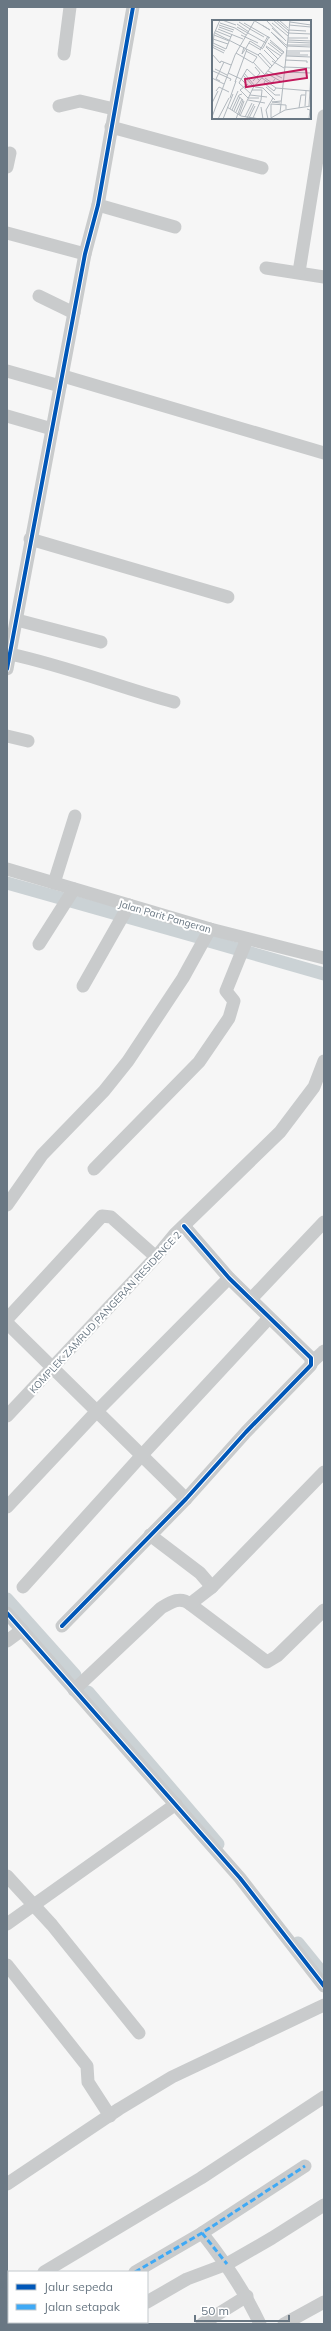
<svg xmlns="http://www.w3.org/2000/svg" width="331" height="2331" viewBox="0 0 331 2331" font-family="Mulish,sans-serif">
  <rect width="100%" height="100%" fill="#f6f6f6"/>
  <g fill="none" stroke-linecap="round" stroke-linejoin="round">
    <!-- canal -->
    <g stroke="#cbd2d5" stroke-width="13">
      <path d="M7,883L198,937"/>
      <path d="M209,941L324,974"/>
      <path d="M7,1599L75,1675"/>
      <path d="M88,1692L218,1844"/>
      <path d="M298,1943L324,1975"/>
    </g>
    <!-- street -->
    <g stroke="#c9cbcc" stroke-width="13">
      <path d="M64,54L70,7"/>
      <path d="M59,106L80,101L114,109"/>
      <path d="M111,127L262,168"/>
      <path d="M7,167L10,153"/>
      <path d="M98,205L175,227"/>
      <path d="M7,233L85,254"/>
      <path d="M266,268L324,277"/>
      <path d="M299,272L324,116"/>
      <path d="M39,296L74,313"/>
      <path d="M7,371L60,386"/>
      <path d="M63,376L324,453"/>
      <path d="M7,416L52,429"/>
      <path d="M30,539L228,597"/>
      <path d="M17,620L101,642"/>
      <path d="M10,654C66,666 119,687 174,702"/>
      <path d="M7,669L85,254L98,205L133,7"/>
      <path d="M7,736L28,741"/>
      <path d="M7,869L210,929L324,958"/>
      <path d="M54,883L75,816"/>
      <path d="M39,944L74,889"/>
      <path d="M83,986L129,905"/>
      <path d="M94,1169L199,1062L229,1018L234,1001L226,991L247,939"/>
      <path d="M7,1205L42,1155L104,1091L128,1061L183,978L210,929"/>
      <path d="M251,1299L324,1222"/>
      <path d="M7,1319L102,1216L111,1217L156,1257"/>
      <path d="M7,1323L186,1499"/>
      <path d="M312,1362L324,1351"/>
      <path d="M7,1416L156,1257L175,1234L280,1132L314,1087L324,1061"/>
      <path d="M7,1507L97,1411L229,1278"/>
      <path d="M150,1535L200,1573L212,1587"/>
      <path d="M23,1587L142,1455L268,1319"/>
      <path d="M190,1604L267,1662L277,1656L324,1610"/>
      <path d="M7,1613L240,1878L324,1986"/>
      <path d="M62,1626L186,1499L246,1432L311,1365V1358L229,1278L184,1226"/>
      <path d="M7,1641L22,1630"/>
      <path d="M74,1690L161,1608C171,1602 180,1596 190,1604L212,1587L324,1472"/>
      <path d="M7,1876L52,1925L139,2033"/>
      <path d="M7,1924L176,1804"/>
      <path d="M7,1965L87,2066L88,2082L110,2116"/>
      <path d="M7,2184L119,2109L172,2077L324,2005"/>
      <path d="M202,2233C225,2262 244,2290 260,2324"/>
      <path d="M44,2272L201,2178L324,2097"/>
      <path d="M135,2272L202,2233L305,2166"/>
      <path d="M7,2295L9,2294"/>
      <path d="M147,2302L187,2279L227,2264L272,2238L324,2205"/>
      <path d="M117,2324L120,2322"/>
      <path d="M202,2324L247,2296"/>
      <path d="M284,2324L324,2302"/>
    </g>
    <!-- quiet -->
    <g stroke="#3fa9f5" stroke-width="3" stroke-dasharray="6 3" stroke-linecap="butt">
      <path d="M202,2233L227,2264"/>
      <path d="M135,2272L202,2233L305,2166"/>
    </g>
    <!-- cycleway casing -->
    <g stroke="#fff" stroke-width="6">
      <g id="cycleway">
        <path d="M7,669L85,254L98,205L133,7"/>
        <path d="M7,1613L240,1878L324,1986"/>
        <path d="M62,1626L186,1499L246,1432L311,1365V1358L229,1278L184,1226"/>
      </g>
    </g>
    <!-- cycleway -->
    <use href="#cycleway" stroke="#0057b8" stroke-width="4"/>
  </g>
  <g text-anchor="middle" stroke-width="4" stroke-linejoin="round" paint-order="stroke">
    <!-- street labels -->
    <g font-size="10" fill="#697783" stroke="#fff">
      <text transform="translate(165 916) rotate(16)" y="4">Jalan Parit Pangeran</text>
      <text transform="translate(105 1312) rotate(-47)" y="4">KOMPLEK ZAMRUD PANGERAN RESIDENCE 2</text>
    </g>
  </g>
  <!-- overview -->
  <g transform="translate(212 20)">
    <rect width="99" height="99" fill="#f6f6f6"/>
    <path fill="none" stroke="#b1b8be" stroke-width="1" d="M10,0L24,5M54,0L74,21M61,0L76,13L99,14M64,0L77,11M67,0L76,8M43,1L58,10L50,5M27,2L38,9M78,2L99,5M8,3L23,8M32,3L58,18M60,3L76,16M25,4L37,12M7,5L22,10M77,5L99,7M7,7L21,12M25,7L54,23M23,8L34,15M60,8L71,18M6,9L31,19M38,9L52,17M77,10L94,11M4,11L19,17M3,13L46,35L48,33L60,46M2,15L17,21M29,15L46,23M76,18H96M1,19L16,24M76,20L99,21M58,22L72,33M76,22L99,23M1,23L14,29L20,14M37,23L49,30M56,23L70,34M0,25L13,31M54,26L69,36M75,26L99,27M0,27L12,33M32,27L30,34L34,28M54,27L66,39M34,28L38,21L51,29M51,28L57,17M75,28L59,12L74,25H99M48,30L56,16M52,30L64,42M34,31L45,37M74,31H99M24,33L41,43L45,37M74,33H88M0,34L2,14L8,0M0,34L8,43L9,41L19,45M46,35L58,48M74,35H96M74,36L99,37M73,40L95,41V43M60,41L72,48M41,42L53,55M72,47L99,48M3,49L15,55M1,51L19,59L18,61M56,51L70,58M72,52L99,53M16,53L29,59L35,65M32,53L43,66M54,53L70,62M31,55L42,67M0,58L12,64M50,58L64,68M53,58L60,63L63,59M8,61L4,59L12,42M41,61L48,53L43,47M53,61L52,63L62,71L64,68L99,71M23,62L35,29M36,64L28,70L36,78H47M43,67L51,68L61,78M54,67L63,75H68M40,70H50L49,80L41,98M4,71L7,67L17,72M39,74L27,63L35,49L48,61M38,75L55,77M18,78L24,61M36,80L53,83M0,83L6,71M68,83L60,82L69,81M93,86L94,71M97,86L99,53M15,87L29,96L48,99M49,87L51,99M87,88L89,75H93M18,89L26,71M95,89L98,90L97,99M20,90L27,75L30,74M22,91L28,77M24,92L30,79M68,93L78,0M27,95L32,81M28,96L41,68L72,32L58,20M0,97L23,35L43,0M33,97L40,83M59,97V84L74,85V89M35,98L42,84M37,98L43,86M6,99L17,78M11,99L21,74M24,99L31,80L26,76M56,99L54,90L61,78L63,80M57,99L73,90L99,86"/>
    <path fill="#c2185b" fill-opacity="0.15" stroke="#c2185b" stroke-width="2" d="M94,49L95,58L34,67L33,59Z"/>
    <rect width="99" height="99" fill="none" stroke="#697783" stroke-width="2"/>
  </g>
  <!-- border -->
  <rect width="331" height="2331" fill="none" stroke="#697783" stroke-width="16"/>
  <!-- legend -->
  <rect x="8" y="2271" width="140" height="52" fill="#ffffff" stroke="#c3c9cd"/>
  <rect x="16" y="2284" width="20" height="6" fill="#0057b8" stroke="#c3c9cd"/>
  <text x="44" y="2291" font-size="12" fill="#697783">Jalur sepeda</text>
  <rect x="16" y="2304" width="20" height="6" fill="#3fa9f5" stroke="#c3c9cd"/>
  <text x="44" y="2311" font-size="12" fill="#697783">Jalan setapak</text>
  <!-- scale -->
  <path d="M195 2315v6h94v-6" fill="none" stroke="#697783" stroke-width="2"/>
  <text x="201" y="2315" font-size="12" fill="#697783" stroke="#ffffff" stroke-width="3" paint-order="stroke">50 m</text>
</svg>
